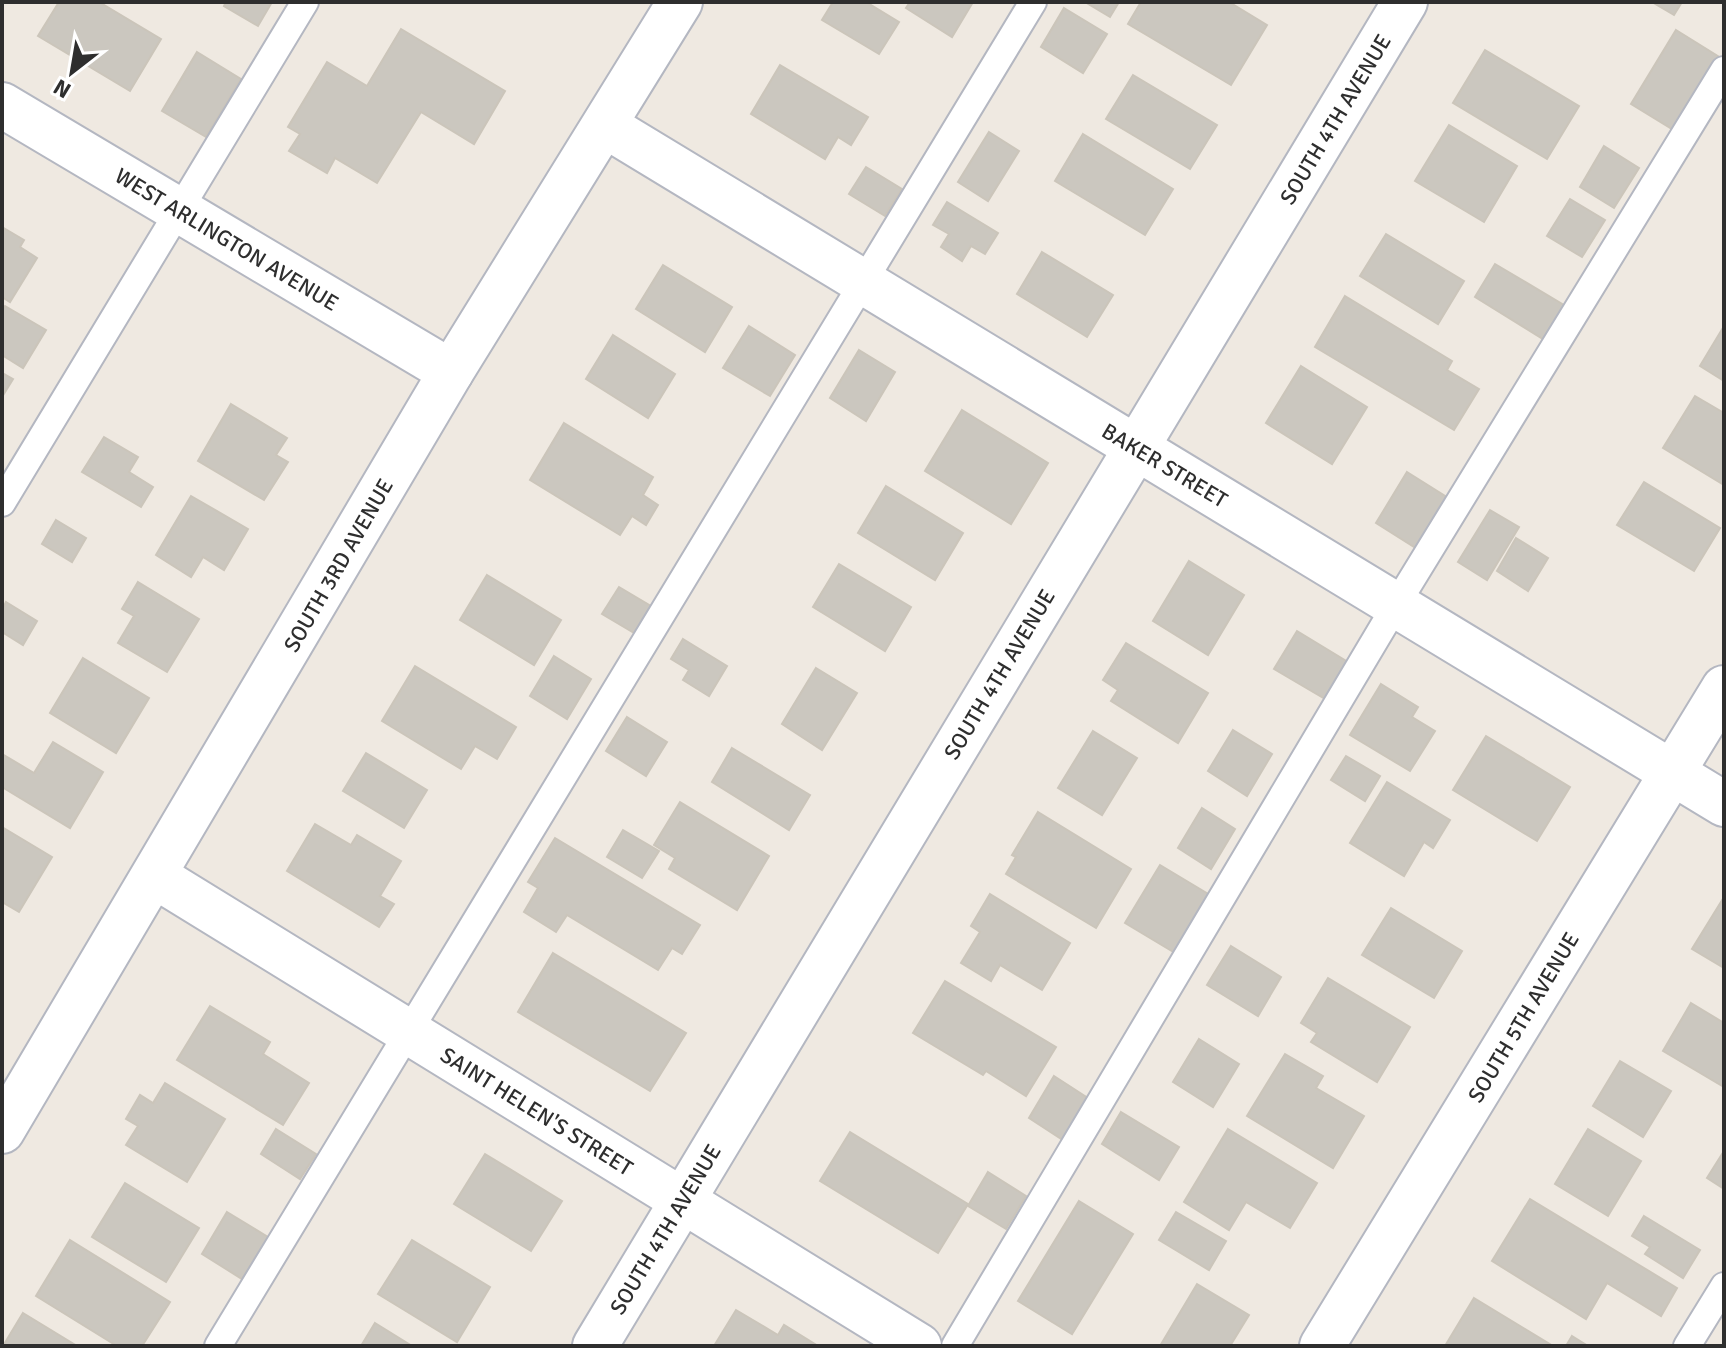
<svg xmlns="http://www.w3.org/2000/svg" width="1726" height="1348" viewBox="0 0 1726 1348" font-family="Signika,sans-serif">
  <rect width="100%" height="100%" fill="#efe9e1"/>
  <!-- building -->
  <g fill="#cbc7bf" stroke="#cbc5ba" stroke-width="2">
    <path d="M59,2H99L161,39L130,91L38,36Z"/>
    <path d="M226,2H272L258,26L224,6Z"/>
    <path d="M833,2H866L899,22L879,54L822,20Z"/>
    <path d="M910,2H973L952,37L906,8Z"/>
    <path d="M1085,2H1119L1110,17Z"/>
    <path d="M1141,2H1229L1267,25L1231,85L1128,24Z"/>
    <path d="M1652,2H1682L1674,15Z"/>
    <path d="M1064,8L1107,34L1083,73L1041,47Z"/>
    <path d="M401,29L505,91L474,144L421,112L377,183L335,158L327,173L289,151L300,134L288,127L327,62L367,86Z"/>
    <path d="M1676,30L1721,58L1677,132L1631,104Z"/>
    <path d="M1485,50L1579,106L1547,159L1453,103Z"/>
    <path d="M197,52L241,79L206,137L162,111Z"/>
    <path d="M780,65L868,117L851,145L838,137L825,159L751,114Z"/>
    <path d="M1133,75L1217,125L1190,169L1106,119Z"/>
    <path d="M1449,125L1517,166L1484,222L1415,181Z"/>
    <path d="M989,132L1019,151L988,201L958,182Z"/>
    <path d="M1083,134L1173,189L1145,235L1055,181Z"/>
    <path d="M1604,146L1639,168L1614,208L1580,187Z"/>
    <path d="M866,167L902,189L885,216L849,194Z"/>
    <path d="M1570,199L1605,220L1582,257L1547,236Z"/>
    <path d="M947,202L998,233L985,254L971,246L962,261L941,247L949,234L933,225Z"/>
    <path d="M2,227L24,240L20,247L37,258L10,302L2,297Z"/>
    <path d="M1386,234L1464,281L1438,324L1360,276Z"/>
    <path d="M1042,252L1113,295L1087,337L1017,294Z"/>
    <path d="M1495,264L1564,305L1543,339L1475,297Z"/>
    <path d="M663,265L732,307L705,352L636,309Z"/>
    <path d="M1345,296L1452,361L1447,370L1479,389L1454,430L1315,347Z"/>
    <path d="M5,306L46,330L23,368L2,355V311Z"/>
    <path d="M749,326L795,355L770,396L723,368Z"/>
    <path d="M1724,326V381L1700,366Z"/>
    <path d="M613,335L675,374L648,418L586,379Z"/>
    <path d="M859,350L895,372L866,421L830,398Z"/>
    <path d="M1301,366L1367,407L1332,464L1266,423Z"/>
    <path d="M2,373L13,379L2,397Z"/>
    <path d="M1695,396L1724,413V485L1663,448Z"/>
    <path d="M231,404L287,438L276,455L288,462L264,500L198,461Z"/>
    <path d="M962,410L1048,463L1011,524L925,471Z"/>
    <path d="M564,423L653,477L643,495L658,505L646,525L632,516L620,535L530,480Z"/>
    <path d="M104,437L138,457L129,472L153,487L141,507L82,472Z"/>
    <path d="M1407,472L1450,499L1419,550L1376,523Z"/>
    <path d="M1644,482L1720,528L1694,571L1617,525Z"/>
    <path d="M886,486L963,533L935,580L858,533Z"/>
    <path d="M191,496L248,529L224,570L203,557L191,577L156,555Z"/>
    <path d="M1490,510L1519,527L1487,580L1458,562Z"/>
    <path d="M56,520L86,538L72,562L42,544Z"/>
    <path d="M1516,538L1548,558L1528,591L1497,571Z"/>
    <path d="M1189,561L1244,595L1208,655L1153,621Z"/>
    <path d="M839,564L911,607L885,651L813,607Z"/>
    <path d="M487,575L561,620L534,665L460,620Z"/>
    <path d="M138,582L199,619L167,672L118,643L134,616L122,609Z"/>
    <path d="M619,587L651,606L634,633L602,614Z"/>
    <path d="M6,602L37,621L23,645L2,632V610Z"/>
    <path d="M1297,631L1348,662L1325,699L1274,669Z"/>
    <path d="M683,639L727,666L709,696L683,680L689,670L671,659Z"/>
    <path d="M1126,643L1208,693L1178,743L1111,701L1118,690L1103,680Z"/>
    <path d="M554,656L591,679L567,719L530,696Z"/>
    <path d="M83,658L149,698L116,753L50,713Z"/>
    <path d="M415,666L516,727L497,759L475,746L461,769L382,721Z"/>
    <path d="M816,668L857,693L822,750L782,724Z"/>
    <path d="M1381,684L1418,707L1412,717L1435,731L1410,771L1350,735Z"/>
    <path d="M627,717L667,742L646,776L606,751Z"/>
    <path d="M1233,730L1272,754L1247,796L1208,771Z"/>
    <path d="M1093,731L1137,758L1102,815L1058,788Z"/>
    <path d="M1486,736L1570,787L1537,841L1453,790Z"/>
    <path d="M53,742L103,772L70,828L2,787V754L34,773Z"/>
    <path d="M732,748L810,795L789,830L712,782Z"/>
    <path d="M366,753L427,790L404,828L343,791Z"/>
    <path d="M1346,756L1380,776L1365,801L1331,780Z"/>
    <path d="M1387,782L1450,820L1433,848L1424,842L1404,876L1350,843Z"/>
    <path d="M680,802L769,856L737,910L669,869L675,858L654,845Z"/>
    <path d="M1202,808L1235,829L1211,869L1178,848Z"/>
    <path d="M1038,812L1131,869L1096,928L1006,874L1016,857L1012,855Z"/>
    <path d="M315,824L351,845L357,835L401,861L380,896L394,904L379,927L287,871Z"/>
    <path d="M2,827L52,857L19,912L2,902Z"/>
    <path d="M623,830L659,851L642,878L607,857Z"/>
    <path d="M555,838L700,925L682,954L672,948L658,970L567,915L556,932L524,912L538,888L528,882Z"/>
    <path d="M1160,865L1210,895L1175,953L1125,923Z"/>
    <path d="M990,894L1070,943L1042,990L1000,965L991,981L961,963L980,932L971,926Z"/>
    <path d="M1724,897V968L1692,949Z"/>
    <path d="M1391,908L1462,951L1434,998L1362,955Z"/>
    <path d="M1231,946L1281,977L1258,1016L1207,985Z"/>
    <path d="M553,953L686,1033L650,1091L518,1012Z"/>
    <path d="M1328,978L1410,1027L1377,1082L1311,1042L1317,1033L1301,1023Z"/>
    <path d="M945,981L1056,1047L1026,1096L986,1071L983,1075L913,1033Z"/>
    <path d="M1691,1003L1724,1023V1087L1663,1051Z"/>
    <path d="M210,1006L270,1042L263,1054L309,1083L283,1125L177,1060Z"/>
    <path d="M1199,1039L1239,1064L1213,1107L1173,1082Z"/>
    <path d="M1285,1054L1323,1076L1316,1088L1364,1116L1333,1168L1247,1116Z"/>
    <path d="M1620,1061L1671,1091L1643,1137L1593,1106Z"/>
    <path d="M1054,1076L1091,1100L1066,1142L1029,1118Z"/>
    <path d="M165,1083L225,1119L187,1182L126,1145L138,1126L126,1119L140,1095L153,1103Z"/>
    <path d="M1121,1112L1179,1147L1159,1180L1102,1144Z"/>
    <path d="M276,1129L316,1154L300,1179L261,1154Z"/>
    <path d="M1228,1129L1317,1183L1290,1228L1246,1202L1229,1230L1184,1202Z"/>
    <path d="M1588,1129L1641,1161L1608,1216L1555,1184Z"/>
    <path d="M850,1132L968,1204L938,1253L820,1181Z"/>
    <path d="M1724,1151V1189L1707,1178Z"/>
    <path d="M485,1154L562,1201L531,1251L454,1204Z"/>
    <path d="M988,1172L1026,1196L1006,1229L968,1206Z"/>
    <path d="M125,1183L199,1228L166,1282L92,1237Z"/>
    <path d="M1530,1199L1677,1288L1661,1316L1607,1283L1586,1319L1492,1261Z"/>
    <path d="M1079,1201L1133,1234L1072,1334L1018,1301Z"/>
    <path d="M227,1212L268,1237L242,1279L202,1254Z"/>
    <path d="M1176,1212L1226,1241L1209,1270L1159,1240Z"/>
    <path d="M1644,1216L1700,1250L1683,1278L1645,1254L1650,1247L1632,1236Z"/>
    <path d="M70,1240L170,1302L142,1346H117L36,1296Z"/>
    <path d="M412,1240L490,1287L457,1342L378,1294Z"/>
    <path d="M1197,1284L1249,1315L1230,1346H1160Z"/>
    <path d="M1474,1298L1553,1346H1445Z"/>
    <path d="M736,1310L778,1335L784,1325L818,1346H714Z"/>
    <path d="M23,1313L77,1346H3Z"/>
    <path d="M375,1323L412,1346H361Z"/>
    <path d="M1572,1336L1588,1346H1566Z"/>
  </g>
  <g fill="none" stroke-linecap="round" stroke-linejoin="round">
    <!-- service casing -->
    <g stroke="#b4b7c1" stroke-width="30">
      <g id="service">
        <path d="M2,503L305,2"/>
        <path d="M218,1346L1033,2"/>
        <path d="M955,1346L1396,605L1724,70"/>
        <path d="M1687,1346L1724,1286"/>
      </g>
    </g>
    <!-- minor casing -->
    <g stroke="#b4b7c1" stroke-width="48">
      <g id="minor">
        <path d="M2,105L451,372"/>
        <path d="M606,126L1724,804"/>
        <path d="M155,876L919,1346"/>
        <path d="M595,1346L1405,2"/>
        <path d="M1322,1346L1724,688"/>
      </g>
    </g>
    <!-- tertiary casing -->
    <g stroke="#b4b7c1" stroke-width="48">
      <path id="tertiary" d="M2,1131L451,372L680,2"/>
    </g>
    <!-- service -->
    <use href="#service" stroke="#fff" stroke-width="26"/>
    <!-- minor -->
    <use href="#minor" stroke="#fff" stroke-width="44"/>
    <!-- tertiary -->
    <use href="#tertiary" stroke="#fff" stroke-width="44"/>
  </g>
  <g text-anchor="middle" stroke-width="8" stroke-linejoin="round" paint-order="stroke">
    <!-- street labels -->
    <g font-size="22" fill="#2e2e2e" stroke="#fff">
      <text transform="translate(1335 119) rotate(-59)" y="8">SOUTH 4TH AVENUE</text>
      <text transform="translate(227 239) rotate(31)" y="8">WEST ARLINGTON AVENUE</text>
      <text transform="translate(1165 465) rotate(31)" y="8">BAKER STREET</text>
      <text transform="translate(338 565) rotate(-60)" y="8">SOUTH 3RD AVENUE</text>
      <text transform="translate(999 674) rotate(-59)" y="8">SOUTH 4TH AVENUE</text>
      <text transform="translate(1523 1017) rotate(-59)" y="8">SOUTH 5TH AVENUE</text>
      <text transform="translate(537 1111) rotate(32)" y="8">SAINT HELEN'S STREET</text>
      <text transform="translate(665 1229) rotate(-59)" y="8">SOUTH 4TH AVENUE</text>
    </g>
  </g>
  <!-- border -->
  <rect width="1726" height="1348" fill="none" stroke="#2e2e2e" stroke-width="8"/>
  <!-- north arrow -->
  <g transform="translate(72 72) rotate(211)" stroke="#ffffff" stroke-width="6" paint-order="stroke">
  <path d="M0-6L14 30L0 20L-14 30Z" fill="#2e2e2e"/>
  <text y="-12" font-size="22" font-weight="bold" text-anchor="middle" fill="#2e2e2e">N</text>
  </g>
</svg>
